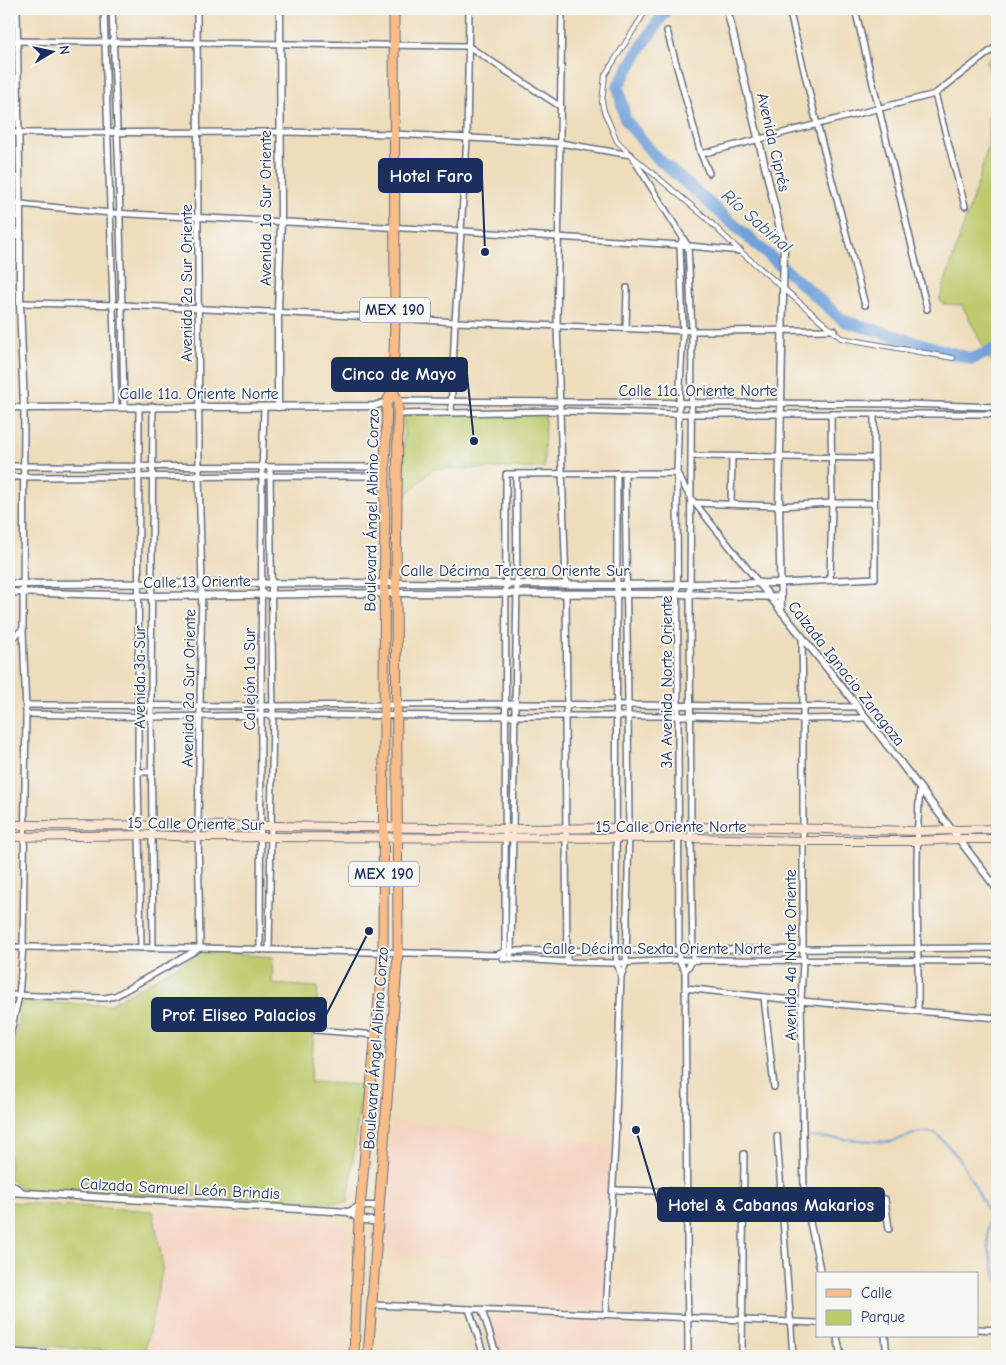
<svg xmlns="http://www.w3.org/2000/svg" width="1006" height="1365" viewBox="0 0 1006 1365" font-family="'Comic Neue',sans-serif">
  <rect width="100%" height="100%" fill="#f6f6f2"/>
  <filter id="ink" filterUnits="userSpaceOnUse"><feTurbulence type="fractalNoise" baseFrequency=".02" numOctaves="2"/><feDisplacementMap in="SourceGraphic" scale="10" xChannelSelector="R" yChannelSelector="G"/><feConvolveMatrix kernelMatrix="1 2 1 2 8 2 1 2 1" color-interpolation-filters="sRGB"/></filter>
  <filter id="wash" filterUnits="userSpaceOnUse"><feTurbulence type="fractalNoise" baseFrequency=".0096" numOctaves="4" result="noise"/><feDisplacementMap in="SourceGraphic" scale="20" xChannelSelector="R" yChannelSelector="G"/><feGaussianBlur stdDeviation="1.12" result="paint"/><feColorMatrix in="noise" values="0 0 0 0 0 0 0 0 0 0 0 0 0 0 0 0 0 1.4 0 .05"/><feComposite in="paint" operator="in"/></filter>
  <g filter="url(#wash)">
    <rect width="100%" height="100%" fill="#edb"/>
    <!-- built -->
    <g fill="#f5d3c1">
      <path d="M392,1121L612,1146L605,1309L492,1304L494,1263L382,1252Z"/>
      <path d="M9,1202L341,1222L348,1229L341,1356H172L9,1343Z"/>
      <path d="M487,1314L621,1321L633,1356H502Z"/>
    </g>
    <!-- green -->
    <g fill="#bdcb6d" stroke="#6c7d66">
      <path d="M997,52V373L962,305L943,304L940,301V297L980,176L988,145V119L996,102L992,80L986,61Z"/>
      <path d="M9,217L11,220L9,317Z"/>
      <path d="M545,413L544,468L433,469L404,497V415Z"/>
      <path d="M202,952L273,957L272,984L318,987L310,1082L362,1085L348,1203L23,1189L9,1179V1064L22,1002L109,1005Z"/>
      <path d="M9,1202L153,1211L163,1267L144,1354L9,1343Z"/>
    </g>
    <g fill="none" stroke-linecap="round" stroke-linejoin="round">
      <!-- stream -->
      <path stroke="#70a0da" stroke-width="2" d="M809,1137L890,1142L920,1132L936,1133L960,1159L984,1203L988,1215V1246L997,1280"/>
      <!-- river -->
      <path stroke="#70a0da" stroke-width="12" d="M667,9L638,52L618,86L625,119L654,155L844,321L972,359L997,348"/>
    </g>
  </g>
  <g filter="url(#ink)">
    <g fill="none" stroke-linecap="round" stroke-linejoin="round">
      <!-- pedestrian casing -->
      <g stroke="#656c7f" stroke-width="6">
        <path id="pedestrian" d="M647,9L605,75L602,102L604,111L617,141L631,155L705,217L740,251L841,338L953,358"/>
      </g>
      <!-- minor casing -->
      <g stroke="#656c7f" stroke-width="8">
        <g id="minor">
          <path d="M17,9L20,204L111,213L462,231L680,245L740,251"/>
          <path d="M104,9L116,406"/>
          <path d="M112,9L119,175L124,406"/>
          <path d="M197,9L199,476L202,584L198,826L200,948"/>
          <path d="M562,9L557,325L566,584"/>
          <path d="M789,9L817,124L865,305"/>
          <path d="M855,9L927,309"/>
          <path d="M667,31L701,154L709,173"/>
          <path d="M9,41L468,46L561,107"/>
          <path d="M935,94L965,206"/>
          <path d="M9,133L280,132L394,134L560,143L631,155L688,246L692,331L690,594L691,838L693,960L685,971"/>
          <path d="M701,154L935,94L997,46"/>
          <path d="M683,238L680,245L683,331L679,403L677,473L679,960L685,971L688,1356"/>
          <path d="M20,303L122,305L395,318L455,322L692,331L834,330"/>
          <path d="M626,328L627,288"/>
          <path d="M398,401L907,404L997,407"/>
          <path d="M139,406L138,772L141,948"/>
          <path d="M9,407L24,408L23,629L26,714L23,947L19,996L9,1040"/>
          <path d="M451,413L455,322L467,139L469,9"/>
          <path d="M398,414L560,411L678,414H997"/>
          <path d="M691,456L873,458"/>
          <path d="M9,466L385,467"/>
          <path d="M617,473L616,950L617,963L621,976"/>
          <path d="M9,477L385,476"/>
          <path d="M695,503L779,506L832,503H873"/>
          <path d="M731,504L732,457"/>
          <path d="M830,579L832,503L831,413"/>
          <path d="M780,583L875,578L874,414"/>
          <path d="M566,594L567,705L565,717L567,962"/>
          <path d="M802,636L803,707V961L801,1001L804,1194L821,1274"/>
          <path d="M9,641L23,629"/>
          <path d="M26,705L272,706L515,704L858,707"/>
          <path d="M26,714L151,717L273,715L505,716H691L803,719L867,718"/>
          <path d="M138,772H152"/>
          <path d="M9,947L200,948L497,955L505,951L997,948"/>
          <path d="M153,948L151,706L153,406"/>
          <path d="M260,950L262,475L264,407"/>
          <path d="M269,950L273,715L270,468"/>
          <path d="M511,954L517,585L516,474"/>
          <path d="M503,958L567,962L617,963L679,960L997,961"/>
          <path d="M505,959L506,474L677,473L690,497L759,583"/>
          <path d="M685,988L801,1001L997,1018"/>
          <path d="M9,995L105,998L115,996L200,948"/>
          <path d="M764,997L774,1087"/>
          <path d="M918,1011C919,937 914,862 920,788"/>
          <path d="M316,1030L376,1035"/>
          <path d="M777,1136L793,1356"/>
          <path d="M613,1190L781,1194L885,1199L889,1229"/>
          <path d="M372,1305L817,1323"/>
          <path d="M469,1309L484,1356"/>
          <path d="M482,1310L497,1356"/>
          <path d="M606,1314L615,1145L621,976L626,963L629,828L628,705L625,473"/>
          <path d="M977,1329L997,1330"/>
          <path d="M837,1336L841,1356"/>
          <path d="M885,1336L887,1356"/>
          <path d="M9,1352L83,1356"/>
          <path d="M742,1356L744,1154"/>
        </g>
      </g>
      <!-- tertiary casing -->
      <g stroke="#656c7f" stroke-width="9">
        <g id="tertiary">
          <path d="M727,9L784,245L779,506L781,611"/>
          <path d="M9,203L20,204V303L24,408L374,406L390,401"/>
          <path d="M278,407V312L281,221L280,9"/>
          <path d="M759,583L858,707L997,889"/>
          <path d="M9,584L396,583L617,585L780,583"/>
          <path d="M9,592L152,596L396,593L678,594L781,597"/>
          <path d="M9,1183L22,1192"/>
          <path d="M9,1192L349,1212L360,1206H379"/>
          <path d="M349,1212L359,1219L378,1222"/>
        </g>
      </g>
      <!-- secondary casing -->
      <g stroke="#656c7f" stroke-width="10">
        <g id="secondary">
          <path d="M9,825L271,826L514,829L735,827L917,831L997,829"/>
          <path d="M9,837L151,835L198,837L691,838L803,841H917L958,839H997"/>
        </g>
      </g>
      <!-- primary casing -->
      <g stroke="#656c7f" stroke-width="11">
        <g id="primary">
          <path d="M354,1356L359,1219L383,953L385,467L387,401L393,391"/>
          <path d="M368,1356L398,953L396,583L398,414V401L393,391L395,318L394,9"/>
        </g>
      </g>
      <!-- pedestrian -->
      <use href="#pedestrian" stroke="#fff" stroke-width="4"/>
      <!-- minor -->
      <use href="#minor" stroke="#fff" stroke-width="5"/>
      <!-- tertiary -->
      <use href="#tertiary" stroke="#fff" stroke-width="6"/>
      <!-- secondary -->
      <use href="#secondary" stroke="#fce5d0" stroke-width="8"/>
      <!-- primary -->
      <use href="#primary" stroke="#f8bd89" stroke-width="9"/>
    </g>
  </g>
  <g text-anchor="middle" stroke-width="4" stroke-linejoin="round" paint-order="stroke">
    <!-- shield labels -->
    <g fill="#f6f6f2" stroke="#5d6b8a" stroke-width="1">
      <rect x="360" y="297.5" width="70" height="25" rx="4"/>
      <rect x="349" y="861.5" width="70" height="25" rx="4"/>
    </g>
    <g font-size="15" font-weight="bold" fill="#1b2f5e">
      <text x="395" y="315">MEX 190</text>
      <text x="384" y="879">MEX 190</text>
    </g>
    <!-- street labels -->
    <g font-size="16" fill="#1b2f5e" stroke="#f6f6f2">
      <text transform="translate(774 142) rotate(77)" y="6">Avenida Ciprés</text>
      <text transform="translate(265 208) rotate(-90)" y="6">Avenida 1a Sur Oriente</text>
      <text transform="translate(186 283) rotate(-90)" y="6">Avenida 2a Sur Oriente</text>
      <text x="698" y="396">Calle 11a. Oriente Norte</text>
      <text x="199" y="399">Calle 11a. Oriente Norte</text>
      <text transform="translate(371 510) rotate(-89)" y="6">Boulevard Ángel Albino Corzo</text>
      <text x="515" y="576">Calle Décima Tercera Oriente Sur</text>
      <text transform="translate(197 581) rotate(-1)" y="6">Calle 13 Oriente</text>
      <text transform="translate(847 673) rotate(52)" y="6">Calzada Ignacio Zaragoza</text>
      <text transform="translate(139 677) rotate(-90)" y="6">Avenida 3a Sur</text>
      <text transform="translate(249 679) rotate(-90)" y="6">Callejón 1a Sur</text>
      <text transform="translate(666 682) rotate(-90)" y="6">3A Avenida Norte Oriente</text>
      <text transform="translate(188 688) rotate(-89)" y="6">Avenida 2a Sur Oriente</text>
      <text transform="translate(196 823) rotate(1)" y="6">15 Calle Oriente Sur</text>
      <text x="671" y="832">15 Calle Oriente Norte</text>
      <text x="657" y="954">Calle Décima Sexta Oriente Norte</text>
      <text transform="translate(790 955) rotate(-90)" y="6">Avenida 4a Norte Oriente</text>
      <text transform="translate(375 1048) rotate(-86)" y="6">Boulevard Ángel Albino Corzo</text>
      <text transform="translate(180 1188) rotate(3)" y="6">Calzada Samuel León Brindis</text>
    </g>
    <!-- water labels -->
    <g font-size="18" font-style="italic" fill="#395789" stroke="#f6f6f2">
      <text transform="translate(757 221) rotate(41)" y="6">Río Sabinal</text>
    </g>
  </g>
  <!-- callouts -->
  <path fill="none" stroke="#1b2f5e" stroke-width="2" d="M485 252L482 176M474 441L467 374M369 931L326 1015M636 1130L658 1204"/>
  <g fill="#1b2f5e" stroke="#f6f6f2" stroke-width="2">
    <circle cx="485" cy="252" r="5"/>
    <circle cx="474" cy="441" r="5"/>
    <circle cx="369" cy="931" r="5"/>
    <circle cx="636" cy="1130" r="5"/>
  </g>
  <g fill="#1b2f5e" stroke="#1b2f5e" stroke-width="2">
    <rect x="379" y="159" width="103" height="33" rx="5"/>
    <rect x="332" y="358" width="135" height="33" rx="5"/>
    <rect x="152" y="998" width="174" height="33" rx="5"/>
    <rect x="658" y="1188" width="226" height="33" rx="5"/>
  </g>
  <g font-size="18" text-anchor="middle" font-weight="bold" fill="#fff">
    <text x="431" y="182">Hotel Faro</text>
    <text x="399" y="380">Cinco de Mayo</text>
    <text x="239" y="1021">Prof. Eliseo Palacios</text>
    <text x="771" y="1211">Hotel &amp; Cabanas Makarios</text>
  </g>
  <!-- margin -->
  <rect width="1006" height="1365" fill="none" stroke="#f6f6f2" stroke-width="30"/>
  <!-- legend -->
  <rect x="816" y="1272" width="162" height="65" fill="#f6f6f2" stroke="#9ea6b7"/>
  <rect x="826" y="1289" width="25" height="8" fill="#f8bd89" stroke="#9ea6b7"/>
  <text x="861" y="1298" font-size="15" fill="#1b2f5e">Calle</text>
  <rect x="826" y="1310" width="25" height="15" fill="#bdcb6d" stroke="#9ea6b7"/>
  <text x="861" y="1322" font-size="15" fill="#1b2f5e">Parque</text>
  <!-- north arrow -->
  <g transform="translate(52 52) rotate(81)" stroke="#f6f6f2" stroke-width="4" paint-order="stroke">
  <path d="M0-4L9 19L0 12L-9 19Z" fill="#1b2f5e"/>
  <text y="-8" font-size="14" font-weight="bold" text-anchor="middle" fill="#1b2f5e">N</text>
  </g>
</svg>
